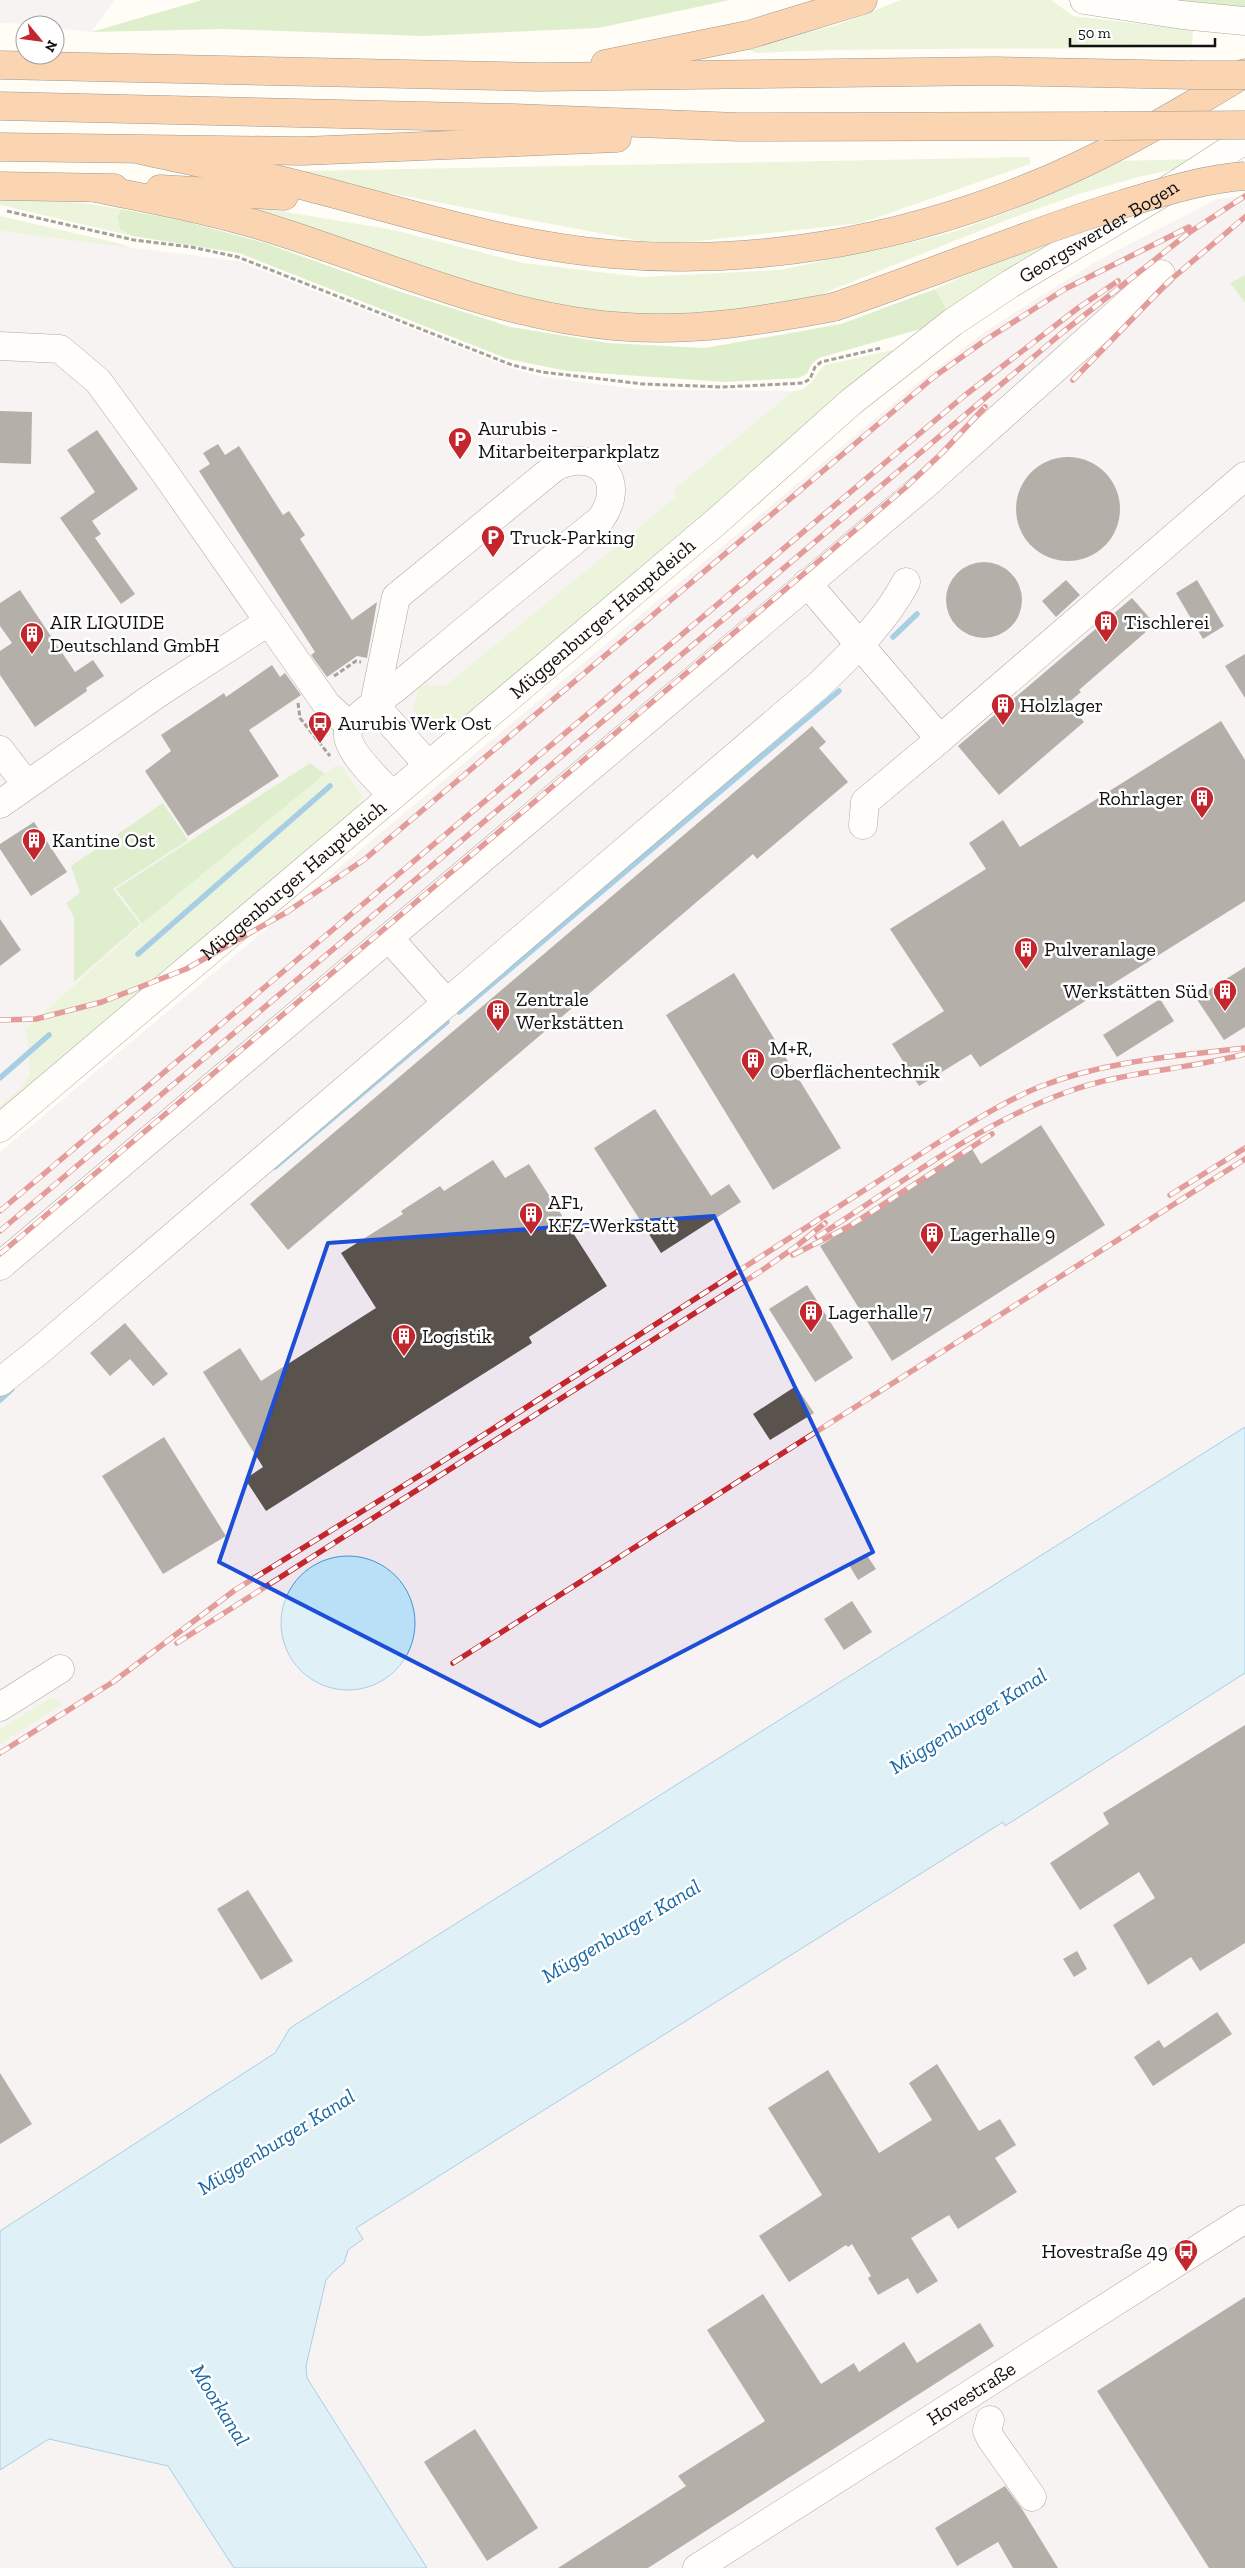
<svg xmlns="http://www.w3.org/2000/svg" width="1245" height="2568" viewBox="0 0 1245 2568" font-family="'Zilla Slab',serif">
  <rect width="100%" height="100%" fill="#fffdf5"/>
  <!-- industrial -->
  <g fill="#eee6ef">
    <path d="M0,0H115L91,32L55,28V25L0,23Z"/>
    <path d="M1245,196V275L1230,283L1245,303V1427L290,2028L275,2053L0,2231V1152L921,380L989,329L1097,261L1217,199Z"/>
    <path d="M0,231L238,261L511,368L543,377L643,390L793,391L673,490L677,497L469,715L356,810L325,774L310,763L116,889L142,924L24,1030L27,1038L30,1074L21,1088L0,1105Z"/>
    <path d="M1245,1673V2568H427L307,2378L306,2366L326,2280L333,2272L344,2263L348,2250L363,2239L356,2228L1003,1822L1006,1825Z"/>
    <path d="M49,2439L169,2466L234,2568H0V2470Z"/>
  </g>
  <!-- green -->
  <g fill="#d5ebbd">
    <path d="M901,0H1051L1073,16L1193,30L1192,46C1047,51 901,46 755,53L745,47L837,25Z"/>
    <path d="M1030,157V164L861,223L662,245L315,179L305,171Z"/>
    <path d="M1198,159L1185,167L1138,177L1079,194L1012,218L809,299L689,320L606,316L524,300L232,203L394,230L523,263L642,277L780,270L913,242L953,232L1003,214L1058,190L1117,161Z"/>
    <path d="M0,198L83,203L121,209L117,217L120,229L132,236L0,205Z"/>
    <path d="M0,216L122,244L131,248L0,231Z"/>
    <path d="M1075,231L948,311L935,289L1002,259Z"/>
    <path d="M892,350L894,352L462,722C444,730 419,728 413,706L420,685L445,686L676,497L673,490L793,391C812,390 813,376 825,365Z"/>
    <path d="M336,765L342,767L362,795L356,810L0,1111V1105L21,1088L30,1074L27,1038L24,1030L142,924Z"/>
    <path d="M50,1698H55L63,1704L0,1744V1729Z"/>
  </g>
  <!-- forest -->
  <g fill="#b9dc9c">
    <path d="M202,0H730L598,28L423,36L224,29L91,32Z"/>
    <path d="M1174,0H1245V7Z"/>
    <path d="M121,209L184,221L265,243L395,290L511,327L608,343L705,348L841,324L935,289L948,311L924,328L819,358L811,365L807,374L798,378L725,382L567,371L508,359L239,253L132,236L120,229L117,217Z"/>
    <path d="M1245,275V303L1230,283Z"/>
    <path d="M310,763L325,774L142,924L116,889Z"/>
    <path d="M163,803L188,840L113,889L140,924L74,982V917L66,903L80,893L71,866Z"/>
  </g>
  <!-- water -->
  <g fill="#b9e0f7" stroke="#3f96cf">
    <path d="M1245,1427V1673L1005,1826L1003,1822L356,2228L363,2239L348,2250L344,2263L333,2272L326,2280L306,2366L307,2378L427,2568H234L168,2466L49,2439L0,2470V2231L275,2053L290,2028Z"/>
    <circle cx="348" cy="1623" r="67"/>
  </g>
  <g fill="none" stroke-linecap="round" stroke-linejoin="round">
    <!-- stream -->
    <g stroke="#3f96cf" stroke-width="5.5">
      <path d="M893,637L917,614"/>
      <path d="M138,954L330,786"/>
      <path d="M459,1012L839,691"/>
      <path d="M0,1078L49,1035"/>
      <path d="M275,1167L447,1022"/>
      <path d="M0,1400L12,1389"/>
    </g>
  </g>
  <!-- building -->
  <g fill="#5a524d">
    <path d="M0,411L32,412L31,464L0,463Z"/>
    <path d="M97,430L138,489L92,521L101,534L95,538L135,594L121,604L60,518L95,492L67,450Z"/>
    <path d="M218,444L225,455L239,446L283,515L289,511L305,535L300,539L352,620L377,602L367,658L357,656L327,677L311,655L315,652L199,471L210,464L203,453Z"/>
    <circle cx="1068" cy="509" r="52"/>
    <circle cx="984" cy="600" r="38"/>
    <path d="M1066,580L1080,595L1056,617L1042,601Z"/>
    <path d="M1197,580L1224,626L1203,639L1176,593Z"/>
    <path d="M20,590L75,672L93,660L104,676L86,688L87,691L35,727L0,675V651L12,643L0,626V603Z"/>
    <path d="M1132,598L1155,624L1079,690L1081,692L1068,703L1084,722L999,795L958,746Z"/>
    <path d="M1245,654V698L1225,666Z"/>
    <path d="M272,665L280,677L285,673L301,695L249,730L279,776L188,836L145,771L171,751L161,735L224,693L226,697Z"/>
    <path d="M1221,721L1245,760V901L980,1067L971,1054L919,1086L892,1044L944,1011L890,929L986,869L969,843L1003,820L1020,847Z"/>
    <path d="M812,726L826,742L819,748L848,782L757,859L753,854L288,1250L250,1204Z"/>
    <path d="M34,822L67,872L31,896L0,849V844Z"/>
    <path d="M0,919L21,950L0,966Z"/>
    <path d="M1245,967V1027L1224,1040L1196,998Z"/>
    <path d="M734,973L841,1148L773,1190L666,1015Z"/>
    <path d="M1160,999L1174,1021L1117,1057L1103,1035Z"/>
    <path d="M655,1109L711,1196L729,1184L741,1202L661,1253L594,1148Z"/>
    <path d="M1041,1125L1105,1225L892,1361L820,1246L972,1149L981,1164Z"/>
    <path d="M493,1160L505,1178L529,1164L607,1286L529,1337L532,1343L266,1511L245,1479L263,1467L203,1372L240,1348L261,1381L376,1308L341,1253L403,1214L401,1211L440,1186L444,1191Z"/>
    <path d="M807,1285L853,1358L815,1382L769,1309Z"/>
    <path d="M125,1323L168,1374L153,1386L130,1359L110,1376L90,1353Z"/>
    <path d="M796,1386L814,1413L770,1440L753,1414Z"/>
    <path d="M164,1437L226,1536L163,1574L102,1476Z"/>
    <path d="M866,1554L876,1569L858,1580L849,1565Z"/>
    <path d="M852,1601L872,1632L844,1650L824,1619Z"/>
    <path d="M1245,1725V1943L1200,1971L1191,1957L1148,1985L1113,1925L1155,1898L1139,1872L1080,1910L1050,1863L1109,1824L1103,1813Z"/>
    <path d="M248,1890L293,1961L261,1980L217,1909Z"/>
    <path d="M1077,1951L1087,1969L1074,1977L1063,1959Z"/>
    <path d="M1217,2012L1232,2034L1153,2086L1134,2057L1159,2040L1164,2048Z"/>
    <path d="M937,2064L979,2131L1000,2119L1016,2145L995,2158L1017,2192L958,2229L949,2215L911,2238L938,2281L917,2294L908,2278L878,2295L868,2278L871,2276L852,2244L848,2247L846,2245L789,2282L759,2236L822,2195L768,2108L828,2070L879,2153L932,2120L909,2083Z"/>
    <path d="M0,2073L32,2124L0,2144Z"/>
    <path d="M763,2294L821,2384L854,2363L859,2372L904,2342L917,2363L980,2323L994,2346L648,2568H558L686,2486L678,2476L765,2421L707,2330Z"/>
    <path d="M1245,2297V2568H1209L1097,2391Z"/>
    <path d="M475,2429L538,2528L487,2561L424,2462Z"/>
    <path d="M1005,2486L1022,2509L1058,2568H1013L998,2542L957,2566L935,2528Z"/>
  </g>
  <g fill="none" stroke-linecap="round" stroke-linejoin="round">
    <!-- minor casing -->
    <g stroke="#444" stroke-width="29">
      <g id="minor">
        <path d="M1084,0L1182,15L1245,21"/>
        <path d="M0,346L60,349L98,381L165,473L327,705L349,725"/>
        <path d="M807,583L940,739L865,802L863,825"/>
        <path d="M374,704L396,597L555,467C597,447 628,479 601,519C533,574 465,630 398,686C387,695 350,719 348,731C344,749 380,782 392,795"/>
        <path d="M374,704L428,765"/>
        <path d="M940,739L1245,476"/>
        <path d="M0,750L27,785"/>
        <path d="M0,804L160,692L268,622"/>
        <path d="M389,938L447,1003"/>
        <path id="s1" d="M0,1128L716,522L851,402L953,322L1010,284L1169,189L1245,140"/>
        <path d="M0,1266L927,483L1161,274"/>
        <path d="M0,1382L39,1351L820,684C852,653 885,622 906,582"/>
        <path d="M0,1707L60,1669"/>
        <path d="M990,2420L987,2431L991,2439L1032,2497"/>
        <path id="s2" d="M697,2568L1245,2219"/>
      </g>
    </g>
    <!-- highway casing -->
    <g stroke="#222" stroke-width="29">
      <g id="highway">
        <path d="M605,64L748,35L863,0"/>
        <path d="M0,65L540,77L995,71L1190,75"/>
        <path d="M0,106L514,118L738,127L1104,126"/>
        <path d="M0,147L303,151L617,138"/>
        <path d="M141,150C194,162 247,172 300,185C402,211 505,245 611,254C754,266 897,241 1030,187C1105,157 1176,115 1245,73"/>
        <path d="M0,186L114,188"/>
        <path d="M96,188C158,201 221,212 281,232C390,267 499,316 614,326C689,333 760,321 834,307"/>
        <path d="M160,189L284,196"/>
      </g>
    </g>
    <!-- path -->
    <g stroke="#333" stroke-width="3" stroke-dasharray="5 2.5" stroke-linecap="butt">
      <path d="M7,211L134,240L191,247L238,257L512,365L542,372L643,384L723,387L803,383L810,379L815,367L821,362L881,348"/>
      <path d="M334,676L356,661L361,662"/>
      <path d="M298,703L300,718L330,756"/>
    </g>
    <!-- minor -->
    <use href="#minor" stroke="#fff" stroke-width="28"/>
    <!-- highway -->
    <use href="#highway" stroke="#f5a25d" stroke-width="28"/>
    <!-- rail casing -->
    <g stroke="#c4262e" stroke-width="5.5">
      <g id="rail">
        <path d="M1073,380L1168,282L1245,217"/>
        <path d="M0,1020L36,1019L102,1002L186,969L287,912L365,859L935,376L987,339L1065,289L1189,227"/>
        <path d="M1170,1195L1245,1148"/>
        <path d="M0,1211L964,396L1078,308L1118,281"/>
        <path d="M0,1231L1063,332L1190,232L1245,196"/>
        <path d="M817,1237C897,1186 976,1125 1067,1092C1124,1071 1186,1070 1245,1054"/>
        <path d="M0,1254L905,488L942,453L985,407"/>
        <path d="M793,1255L848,1227L992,1134"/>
        <path d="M177,1643L761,1271L798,1245L825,1223"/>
        <path d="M453,1663L1245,1159"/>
        <path d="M0,1753L113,1682L235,1590L432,1468L936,1144C969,1124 1003,1102 1039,1087C1105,1061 1176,1056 1245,1048"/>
      </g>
    </g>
    <!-- rail -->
    <use href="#rail" stroke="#fff" stroke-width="4" stroke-dasharray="11" stroke-linecap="butt"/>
    <!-- highway-bridge casing -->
    <g stroke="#222" stroke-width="29" stroke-linecap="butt">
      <g id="highway-bridge">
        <path d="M1190,75H1245"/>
        <path d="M1104,126L1245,125"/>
        <path d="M834,307C931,274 1025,234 1123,204C1163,192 1203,179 1245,176"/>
      </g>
    </g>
    <!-- highway-bridge -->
    <use href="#highway-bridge" stroke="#f5a25d" stroke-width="28"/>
  </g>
  <!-- marked area -->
  <path d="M0 0H1245V2568H0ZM714,1216L873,1552L540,1726L219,1562L328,1243Z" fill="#fffdf5" fill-opacity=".55" fill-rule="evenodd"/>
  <path fill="none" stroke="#1d4ed8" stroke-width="4" stroke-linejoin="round" d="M714,1216L873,1552L540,1726L219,1562L328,1243Z"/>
  <!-- icons -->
  <defs>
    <g id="parking-pin" transform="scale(1.25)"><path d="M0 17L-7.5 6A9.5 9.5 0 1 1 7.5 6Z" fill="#c4262e" stroke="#fff"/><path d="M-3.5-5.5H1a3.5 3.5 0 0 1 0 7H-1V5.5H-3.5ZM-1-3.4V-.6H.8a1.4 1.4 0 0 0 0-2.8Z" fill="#fff"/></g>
    <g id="building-pin" transform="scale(1.25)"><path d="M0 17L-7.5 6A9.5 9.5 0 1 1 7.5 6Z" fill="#c4262e" stroke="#fff"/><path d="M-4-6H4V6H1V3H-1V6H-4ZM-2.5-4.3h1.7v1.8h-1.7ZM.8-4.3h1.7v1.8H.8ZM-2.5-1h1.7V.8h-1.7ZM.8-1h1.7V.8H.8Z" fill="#fff"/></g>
    <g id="bus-pin" transform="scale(1.25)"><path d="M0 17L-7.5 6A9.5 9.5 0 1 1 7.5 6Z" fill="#c4262e" stroke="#fff"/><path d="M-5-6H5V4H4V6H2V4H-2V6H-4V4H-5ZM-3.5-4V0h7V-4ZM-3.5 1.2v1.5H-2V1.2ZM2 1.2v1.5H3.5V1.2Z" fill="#fff"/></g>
  </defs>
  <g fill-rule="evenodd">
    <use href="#parking-pin" x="460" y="439"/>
    <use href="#parking-pin" x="493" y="537"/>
    <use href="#building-pin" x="1106" y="622"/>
    <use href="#building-pin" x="32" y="634"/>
    <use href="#building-pin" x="1003" y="705"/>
    <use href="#bus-pin" x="320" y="723"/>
    <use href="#building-pin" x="1202" y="798"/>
    <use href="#building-pin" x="34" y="840"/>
    <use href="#building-pin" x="1026" y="949"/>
    <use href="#building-pin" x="1225" y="991"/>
    <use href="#building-pin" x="498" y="1011"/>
    <use href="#building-pin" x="753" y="1060"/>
    <use href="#building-pin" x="531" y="1214"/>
    <use href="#building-pin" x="932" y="1234"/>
    <use href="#building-pin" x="811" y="1312"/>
    <use href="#building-pin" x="404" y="1336"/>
    <use href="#bus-pin" x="1186" y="2251"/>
  </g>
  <g text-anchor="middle" stroke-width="5" stroke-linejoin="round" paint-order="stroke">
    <!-- street labels -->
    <g font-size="20" fill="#111" stroke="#fff">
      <text dy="7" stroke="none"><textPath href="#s1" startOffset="1420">Georgswerder Bogen</textPath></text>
      <text dy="7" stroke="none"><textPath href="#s1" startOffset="789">Müggenburger Hauptdeich</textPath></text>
      <text dy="7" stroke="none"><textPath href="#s1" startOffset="384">Müggenburger Hauptdeich</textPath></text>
      <text dy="7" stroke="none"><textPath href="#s2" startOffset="325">Hovestraße</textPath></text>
    </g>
    <!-- poi labels -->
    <g font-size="20" fill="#111" stroke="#fff" text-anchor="start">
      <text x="478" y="435">Aurubis -<tspan x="478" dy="23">Mitarbeiterparkplatz</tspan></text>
      <text x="510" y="544">Truck-Parking</text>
      <text x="50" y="629">AIR LIQUIDE<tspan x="50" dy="23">Deutschland GmbH</tspan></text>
      <text x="1124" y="629">Tischlerei</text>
      <text x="1020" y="712">Holzlager</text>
      <text x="338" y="730">Aurubis Werk Ost</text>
      <text x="1184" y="805" text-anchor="end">Rohrlager</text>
      <text x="52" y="847">Kantine Ost</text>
      <text x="1044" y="956">Pulveranlage</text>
      <text x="1208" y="998" text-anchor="end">Werkstätten Süd</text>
      <text x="516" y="1006">Zentrale<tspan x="516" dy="23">Werkstätten</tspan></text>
      <text x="770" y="1055">M+R,<tspan x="770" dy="23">Oberflächentechnik</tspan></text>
      <text x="548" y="1209">AF1,<tspan x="548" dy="23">KFZ-Werkstatt</tspan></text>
      <text x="950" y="1241">Lagerhalle 9</text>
      <text x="828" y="1319">Lagerhalle 7</text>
      <text x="422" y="1343">Logistik</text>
      <text x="1168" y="2258" text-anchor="end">Hovestraße 49</text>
    </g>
    <!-- water labels -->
    <g font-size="21" font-style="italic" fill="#1768a6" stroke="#fff">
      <text transform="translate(968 1721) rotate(-32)" y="7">Müggenburger Kanal</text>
      <text transform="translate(621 1931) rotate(-31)" y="7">Müggenburger Kanal</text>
      <text transform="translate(276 2142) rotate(-32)" y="7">Müggenburger Kanal</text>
      <text transform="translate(220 2405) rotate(58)" y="7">Moorkanal</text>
    </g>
  </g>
  <!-- north arrow -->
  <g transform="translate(40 40) rotate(119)"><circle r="24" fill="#ffffff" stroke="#a0a0a0"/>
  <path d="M0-4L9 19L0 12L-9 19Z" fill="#c4262e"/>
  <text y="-8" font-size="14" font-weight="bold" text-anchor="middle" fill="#111111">N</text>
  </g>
  <!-- scale -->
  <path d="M1070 38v8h145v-8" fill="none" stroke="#111111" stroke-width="2.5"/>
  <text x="1078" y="38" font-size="15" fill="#111111" stroke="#ffffff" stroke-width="4" paint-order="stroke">50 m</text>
</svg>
